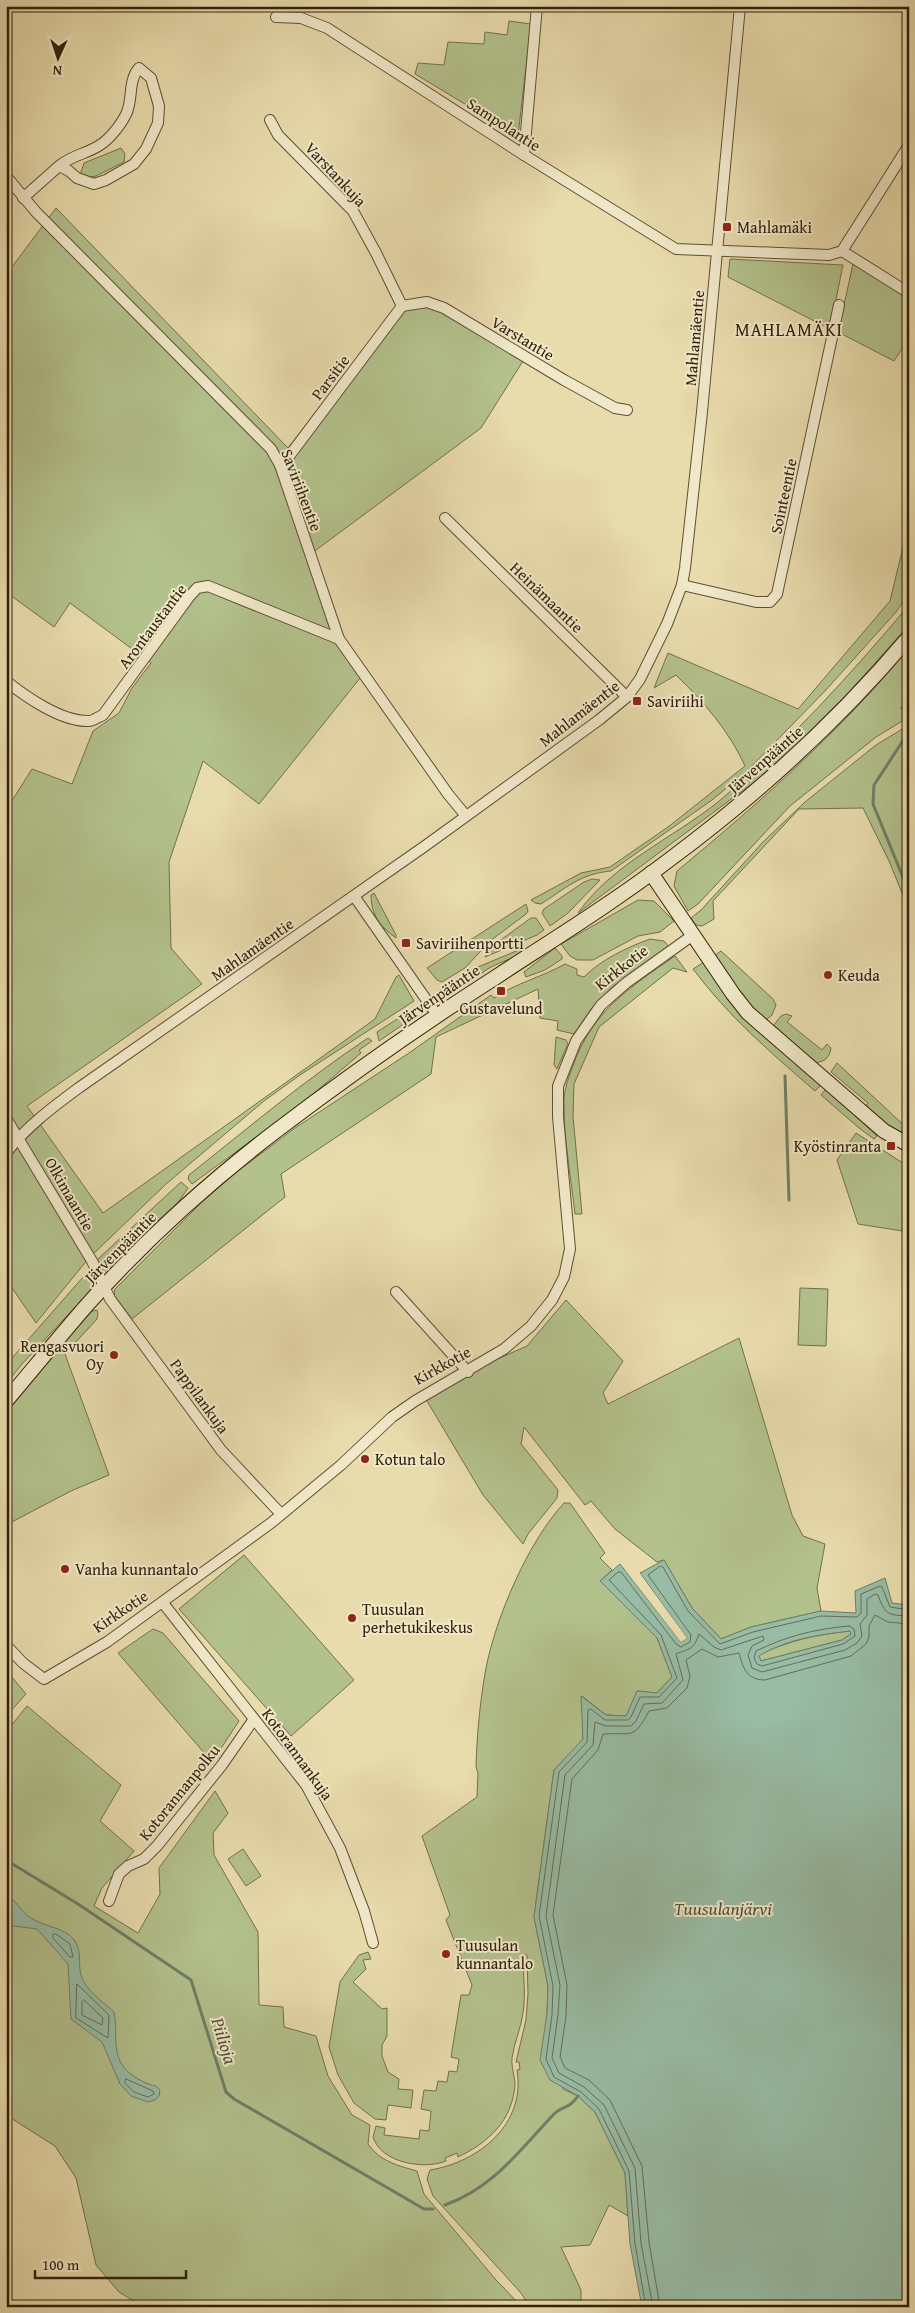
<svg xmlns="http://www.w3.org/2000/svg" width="915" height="2313" viewBox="0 0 915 2313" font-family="'Gentium Book Plus',serif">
  <rect width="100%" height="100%" fill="#e8dbac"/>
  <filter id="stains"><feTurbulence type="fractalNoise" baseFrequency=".004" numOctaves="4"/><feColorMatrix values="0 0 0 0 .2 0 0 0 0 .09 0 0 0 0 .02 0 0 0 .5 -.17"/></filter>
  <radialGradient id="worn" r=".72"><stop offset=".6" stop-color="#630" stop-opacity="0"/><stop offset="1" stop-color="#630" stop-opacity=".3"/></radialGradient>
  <!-- green -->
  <g fill="#b3c18c" stroke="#72704a">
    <path d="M509,21L531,24L518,136L415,74L418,63L444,65L448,42L484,44L485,32L507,35Z"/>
    <path d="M121,148L125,154L124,162L96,176L85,178L80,175L84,163Z"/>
    <path d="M56,208L288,448L394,310L432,306L523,361L481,428L308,556L361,677L259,804L203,761L169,862L171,948L202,984L27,1106L103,1213L375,1019L396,977L399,975L414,1001L300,1075L264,1101L166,1184L88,1259L36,1323L6,1279V810L32,769L72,784L93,731L119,713L132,688L151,663L70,603L54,627L6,592V275Z"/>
    <path d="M730,259L843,265L830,329L728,277Z"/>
    <path d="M853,264L909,297V338L894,361L838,332Z"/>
    <path d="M909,522V593L896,612L825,691L746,772L712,800L611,871C580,874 566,888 541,904L535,903L531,900L581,873L610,867L668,827L745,766C729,731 704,702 676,675L654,688L668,653L798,709L890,601Z"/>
    <path d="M909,605V625L833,710L798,744L757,780L578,913C612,864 673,838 718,802C788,744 851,674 909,605Z"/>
    <path d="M909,648V717L876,737L790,806L698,904L688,911L674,886L677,871C759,803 841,731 909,648Z"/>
    <path d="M909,725V771C900,786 909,801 909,816C909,848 909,879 909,910L889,861L863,808L799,809L713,901L714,919L702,926L696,925L691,918L701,910L763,842L805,802L876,745Z"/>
    <path d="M592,879L600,880L568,913L550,926L542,913L544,909L584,882Z"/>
    <path d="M374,893L396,935V938C380,927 371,914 371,895Z"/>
    <path d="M638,900L654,901L674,921L660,932L638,936L593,960H577L570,956L561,944Z"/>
    <path d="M526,904L528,911L526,914L490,941L465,968L442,982L437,980L427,968Z"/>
    <path d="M531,918H536L544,930L537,935L485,957L491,947Z"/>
    <path d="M650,939L664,941L669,947L612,987L591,1009L574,1034L557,1030L558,1021L540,1018L538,989L436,1037L431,1074L281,1174L285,1197L132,1319L114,1295L115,1289L201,1203L238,1171L295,1128L409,1053L491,995L494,998C516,983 542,977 565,964L577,969V975L584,977C602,959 626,948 650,939Z"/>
    <path d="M555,948L562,956V959L545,970L526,977L524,972Z"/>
    <path d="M521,949V953C511,959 501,962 491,967C476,975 457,998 438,991L478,967Z"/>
    <path d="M721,951L773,999L776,1005L772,1015L767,1019H761L734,986L714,956Z"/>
    <path d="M675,956L687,972L673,968L599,1027L574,1084L573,1116L582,1214H575C571,1178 564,1141 564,1105C563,1093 568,1079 572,1068C592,1011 629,988 675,956Z"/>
    <path d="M704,962L748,1021L821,1085L815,1091C770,1052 729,1017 693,969Z"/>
    <path d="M416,1007L414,1017L379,1041L377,1032Z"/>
    <path d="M786,1014L792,1016L787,1022L822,1050L827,1044L831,1048C829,1060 823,1062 813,1063L775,1031L773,1026L781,1016Z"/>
    <path d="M556,1037L566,1040L568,1044L557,1069L554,1065Z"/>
    <path d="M368,1038L372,1041L359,1050L361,1053L304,1102L192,1184L188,1179L189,1175C248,1128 305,1080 368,1038Z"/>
    <path d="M837,1063L909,1130V1138L891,1127L866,1106L868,1103L831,1072Z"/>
    <path d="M826,1089L877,1136L874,1139L859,1128L821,1095Z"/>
    <path d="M856,1133L909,1167V1232L858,1224L837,1160Z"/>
    <path d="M181,1182L188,1188L175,1207L107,1275H104L96,1262L99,1258Z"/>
    <path d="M91,1268L97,1279L93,1288L22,1364L6,1384V1365Z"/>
    <path d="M800,1288L828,1289L826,1346L798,1345Z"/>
    <path d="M566,1300L623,1361L603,1393L608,1404L739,1338L792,1515L803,1536L825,1544L817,1588L821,1611L751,1627L721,1639L692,1608L664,1560L657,1562L615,1529L591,1501L585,1505L524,1427L521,1444L558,1490L557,1498L528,1534L523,1544L483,1495L424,1396L468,1372L527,1346Z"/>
    <path d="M97,1310L98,1314L97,1319L65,1354L109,1475L71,1491L6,1525V1413L58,1349L92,1311Z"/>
    <path d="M564,1503H570L605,1553L600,1558L612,1570L600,1581L657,1638L672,1677L657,1693L637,1691L627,1716L606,1715L582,1696L583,1740L554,1770L534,1917L548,1986L547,2014L563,2089L578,2096L595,2112L625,2173L628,2216L609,2205L590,2245L561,2247L581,2290V2307H530L521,2293L433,2196L427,2179L430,2170C479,2162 526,2124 517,2070L520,2069L519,2062H516L526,2020L528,1994L527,1955H523C523,1973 526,1994 523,2013C521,2028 514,2043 512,2058C511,2067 515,2076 515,2085C512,2121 489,2142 458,2157L457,2153L445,2158L446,2161C424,2170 381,2163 373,2137L376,2126L385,2128L384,2135L419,2139L420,2130L429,2131L431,2111L421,2109L424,2090L436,2091L438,2081L447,2082L449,2071L457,2072L459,2059L451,2057L461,1995H469L472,1985L446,1920L450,1915L422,1836L477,1797L478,1773L476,1767C477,1734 480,1701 486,1668C496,1617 528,1542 564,1503Z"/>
    <path d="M244,1555L354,1680L291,1736L179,1609Z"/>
    <path d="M153,1629L163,1633L239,1721L212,1762L118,1653Z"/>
    <path d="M850,1631L851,1634L842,1640L761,1661L758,1655C791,1640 815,1635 850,1631Z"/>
    <path d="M6,1670L26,1694L8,1714L6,1713Z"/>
    <path d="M27,1706L121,1785L100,1821L134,1851L102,1888L94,1906L138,1933L160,1894L159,1868L215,1791L228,1813L213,1833L214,1855L258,1932L259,2005L283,2007L284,2027L316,2036L328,2076L352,2115L370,2125L368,2144C379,2161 399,2166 417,2171L424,2194L496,2280L522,2307H144L119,2292L96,2265L76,2178L55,2146L6,2115V1732Z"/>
    <path d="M243,1849L261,1876L246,1886L228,1859Z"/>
    <path d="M368,1952L371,1959L363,1960L366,1969L353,1982L382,2009L387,2008V2036L382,2045V2056L388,2072L399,2079L398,2089L413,2090L411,2108L388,2105L386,2120L375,2119L354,2103L338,2075L329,2047L340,1982L359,1955Z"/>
  </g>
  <!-- water -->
  <g fill="#98bca5" stroke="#6f7e67" fill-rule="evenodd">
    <path d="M664,1560L692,1608L721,1639L751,1627L821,1611L856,1613L855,1591L885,1578L892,1603L909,1605V2307H642L630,2244L625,2173L595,2112L578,2096L550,2080L540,2060L547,2014L548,1986L534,1917L554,1770L583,1739L581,1696L606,1715L626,1716L637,1691L657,1693L672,1677L657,1638L600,1581L620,1564L681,1642L687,1638L640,1573ZM850,1631L851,1634L842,1640L761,1661L759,1656C787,1639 817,1635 850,1631Z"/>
    <path d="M6,1894C16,1900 21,1912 31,1918C44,1927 65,1927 75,1941C82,1952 78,1964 81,1975C85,1990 103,2002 114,2012C119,2039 108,2062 138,2079C144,2082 149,2085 156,2086L160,2090L159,2096L155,2100L148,2102L131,2096L120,2084L102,2042L71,2019L68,1964L37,1929L6,1925Z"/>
  </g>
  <!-- pier -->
  <path fill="#e8dbac" d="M628,1570L681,1639L683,1637L638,1574V1571L687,1638L681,1642L626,1571Z"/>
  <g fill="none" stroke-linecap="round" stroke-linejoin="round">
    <!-- shore -->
    <g stroke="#646e57" stroke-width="1">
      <path d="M849,1626L854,1629L855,1636L843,1644L762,1666L757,1664L754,1658L756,1651C787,1636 815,1629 849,1626Z"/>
      <path d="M56,1934L70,1944L73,1957H70L53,1938V1935Z"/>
      <path d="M77,1984L109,2015L108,2038L76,2018Z"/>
      <path d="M84,2000L103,2018L102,2025L82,2015V2002Z"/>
      <path d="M126,2079L153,2091L154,2094L148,2097L134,2092L125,2083Z"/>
      <path d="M646,2307L635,2244L629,2171L599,2109L581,2092L554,2077L546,2059L552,2015L553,1986L539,1916L559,1772L587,1742L588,1710L591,1709L605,1720H628L631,1717L640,1697H659L677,1678L661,1635L609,1580L618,1572H621L676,1644L681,1647L690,1642L691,1635L648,1575L660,1566L663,1567L688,1611L720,1644L753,1632L821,1616L857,1617L861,1613V1594L880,1586L882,1587L890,1607L909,1610"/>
      <path d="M653,2307L641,2243L635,2168L604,2105L584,2087L559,2073L552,2058L558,2015L560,1985L546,1916L565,1775L593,1745L595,1722L606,1726H631L636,1721L644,1704L662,1703L683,1680L676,1654C690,1648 693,1651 699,1634L714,1647L721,1650L763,1636L764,1640L752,1646L748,1655L752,1668L762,1672L845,1650L857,1643L862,1636L860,1624L867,1615V1599L875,1594L878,1595C885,1615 888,1615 909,1616"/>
      <path d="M660,2307L649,2242L642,2166L610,2100L589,2080L565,2068L560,2057L566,2016L567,1985L553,1915L572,1779L598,1750L603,1734C632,1732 633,1741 649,1711L667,1708L687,1688L690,1676L686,1660L702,1649L718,1657L739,1653C743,1667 746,1680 765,1680L851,1656L866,1644L869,1637V1626L875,1615L888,1622L909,1624"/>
    </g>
    <!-- stream -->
    <g stroke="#6f7e67" stroke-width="3">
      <path d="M902,708L909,703"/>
      <path d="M906,736L874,785L873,804L909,892"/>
      <path d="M785,1076L789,1200"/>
      <path d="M6,1860L78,1904L191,1980L226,2092L234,2099L412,2202L424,2209H433"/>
      <path d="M445,2205C493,2188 520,2150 554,2114C563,2105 568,2110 578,2096"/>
    </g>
    <!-- street casing -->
    <g stroke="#5f4f32" stroke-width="12">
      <g id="street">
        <path d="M276,17L301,18L327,28L524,155L676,249L829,255L842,251L909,145"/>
        <path d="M270,120L278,135L353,211L376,253L402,306"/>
        <path d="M524,155L537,6"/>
        <path d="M6,176L36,212L271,449L280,465L339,639L448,794L466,816"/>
        <path d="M23,198L59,166L69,171L77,178L94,184L106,180L134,164L146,149L158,123L159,106L151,78L139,68C128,81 133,97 127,112C123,122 110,139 100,145C87,154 74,154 59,166"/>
        <path d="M842,251L909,293"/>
        <path d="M402,306L427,302L444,308L564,380L615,408L627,410"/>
        <path d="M280,465L290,455L402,306"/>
        <path d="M445,518L627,697"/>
        <path d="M682,585L756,602H770L777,594L839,305"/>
        <path d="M6,681C26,697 62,722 89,721C93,721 98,717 103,715L189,597L197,588L208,586L339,639"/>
        <path d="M354,896L437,1015"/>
        <path d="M6,1118L92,1261L110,1299L221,1450L281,1514"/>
        <path d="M6,1153C27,1126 53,1107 80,1087L425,846L599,720L627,697L640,679L667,624L682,585L685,568L702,412L740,6"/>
        <path d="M396,1292L468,1372"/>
        <path d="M163,1603L306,1785L340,1848L364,1911L373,1943"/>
        <path d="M6,1645L23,1663L44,1679L107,1642L271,1523L341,1465L392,1417L415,1401L504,1349L531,1326L552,1300L564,1277L570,1249L558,1117V1086L576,1041L601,1005L626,983L693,935"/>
        <path d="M109,1901L119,1874L128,1866L144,1859L157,1846L222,1765L254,1719"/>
      </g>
    </g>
    <!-- secondary casing -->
    <g stroke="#312009" stroke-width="16">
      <g id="secondary">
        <path d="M651,873L733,994L748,1013L884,1131L909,1145"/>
        <path d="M6,1401C33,1369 60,1336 87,1305C144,1241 208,1183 276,1131C347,1077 421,1025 496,977C554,939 614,902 669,860C758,794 838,721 909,637"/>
      </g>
    </g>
    <!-- street -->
    <use href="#street" stroke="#f0e8c9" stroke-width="10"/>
    <!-- secondary -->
    <use href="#secondary" stroke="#f0e8c9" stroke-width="14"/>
  </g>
  <!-- markers -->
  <g fill="#8f2418" stroke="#f0e8c9" stroke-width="2">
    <rect x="722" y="222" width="10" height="10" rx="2.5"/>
    <rect x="632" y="696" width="10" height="10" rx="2.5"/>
    <rect x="401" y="938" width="10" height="10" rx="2.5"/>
    <circle cx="828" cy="975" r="5"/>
    <rect x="496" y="986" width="10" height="10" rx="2.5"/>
    <rect x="886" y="1141" width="10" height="10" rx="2.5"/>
    <circle cx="114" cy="1355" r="5"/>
    <circle cx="365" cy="1459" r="5"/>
    <circle cx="65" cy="1569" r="5"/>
    <circle cx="352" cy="1618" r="5"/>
    <circle cx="446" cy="1954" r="5"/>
  </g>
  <g text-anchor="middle" stroke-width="4" stroke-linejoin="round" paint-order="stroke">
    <!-- street labels -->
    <g font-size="16" fill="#312009" stroke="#f0e8c9">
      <text transform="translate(504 124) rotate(33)" y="6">Sampolantie</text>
      <text transform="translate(336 174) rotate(47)" y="6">Varstankuja</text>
      <text transform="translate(523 338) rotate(31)" y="6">Varstantie</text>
      <text transform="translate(694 338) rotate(-85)" y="6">Mahlamäentie</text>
      <text transform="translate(330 377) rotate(-53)" y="6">Parsitie</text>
      <text transform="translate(302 490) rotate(69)" y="6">Saviriihentie</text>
      <text transform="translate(783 496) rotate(-78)" y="6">Sointeentie</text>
      <text transform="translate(547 597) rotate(44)" y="6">Heinämaantie</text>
      <text transform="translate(152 626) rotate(-53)" y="6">Arontaustantie</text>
      <text transform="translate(579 713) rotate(-38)" y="6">Mahlamäentie</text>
      <text transform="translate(765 759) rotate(-41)" y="6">Järvenpääntie</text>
      <text transform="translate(252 949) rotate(-35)" y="6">Mahlamäentie</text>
      <text transform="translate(621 967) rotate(-38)" y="6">Kirkkotie</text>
      <text transform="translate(439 994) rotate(-34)" y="6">Järvenpääntie</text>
      <text transform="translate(70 1194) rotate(60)" y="6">Olkimaantie</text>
      <text transform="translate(120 1247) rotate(-45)" y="6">Järvenpääntie</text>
      <text transform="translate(442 1365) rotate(-29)" y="6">Kirkkotie</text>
      <text transform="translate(200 1396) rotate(54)" y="6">Pappilankuja</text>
      <text transform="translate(120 1611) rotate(-34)" y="6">Kirkkotie</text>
      <text transform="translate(298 1754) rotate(54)" y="6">Kotorannankuja</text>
      <text transform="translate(179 1792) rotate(-51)" y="6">Kotorannanpolku</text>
    </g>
    <!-- poi labels -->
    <g font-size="16" fill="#312009" stroke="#f0e8c9" text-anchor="start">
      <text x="737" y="233">Mahlamäki</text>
      <text x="647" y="707">Saviriihi</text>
      <text x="416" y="949">Saviriihenportti</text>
      <text x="838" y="981">Keuda</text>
      <text x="501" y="1014" text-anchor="middle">Gustavelund</text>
      <text x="881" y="1152" text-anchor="end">Kyöstinranta</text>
      <text x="104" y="1352" text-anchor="end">Rengasvuori<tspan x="104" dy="18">Oy</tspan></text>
      <text x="375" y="1465">Kotun talo</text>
      <text x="75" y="1575">Vanha kunnantalo</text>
      <text x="362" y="1615">Tuusulan<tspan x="362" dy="18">perhetukikeskus</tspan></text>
      <text x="456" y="1951">Tuusulan<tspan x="456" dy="18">kunnantalo</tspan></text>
    </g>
    <!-- neighbourhood labels -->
    <g font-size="18" letter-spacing="1" fill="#312009" stroke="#f0e8c9">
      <text x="789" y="336">MAHLAMÄKI</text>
    </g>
    <!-- water labels -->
    <g font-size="18" font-style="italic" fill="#504f38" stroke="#f0e8c9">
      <text x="723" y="1915">Tuusulanjärvi</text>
      <text transform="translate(224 2041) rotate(73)" y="6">Piilioja</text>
    </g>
  </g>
  <!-- margin -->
  <rect width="915" height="2313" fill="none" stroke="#e8dbac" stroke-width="25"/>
  <rect x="8" y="8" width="900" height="2298" fill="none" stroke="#312009" stroke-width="2.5"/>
  <rect x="12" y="12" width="890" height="2288" fill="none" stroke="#312009"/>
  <!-- north arrow -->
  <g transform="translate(58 58) rotate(183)" stroke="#f0e8c9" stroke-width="4" paint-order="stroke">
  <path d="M0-4L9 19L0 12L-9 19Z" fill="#312009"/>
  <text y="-8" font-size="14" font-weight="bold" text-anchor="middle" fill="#312009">N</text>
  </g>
  <!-- scale -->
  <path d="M35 2270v8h151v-8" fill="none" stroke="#312009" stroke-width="2.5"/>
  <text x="42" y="2270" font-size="15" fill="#312009" stroke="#f0e8c9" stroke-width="4" paint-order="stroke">100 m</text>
  <rect width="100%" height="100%" filter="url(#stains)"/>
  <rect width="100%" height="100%" fill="url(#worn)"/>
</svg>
